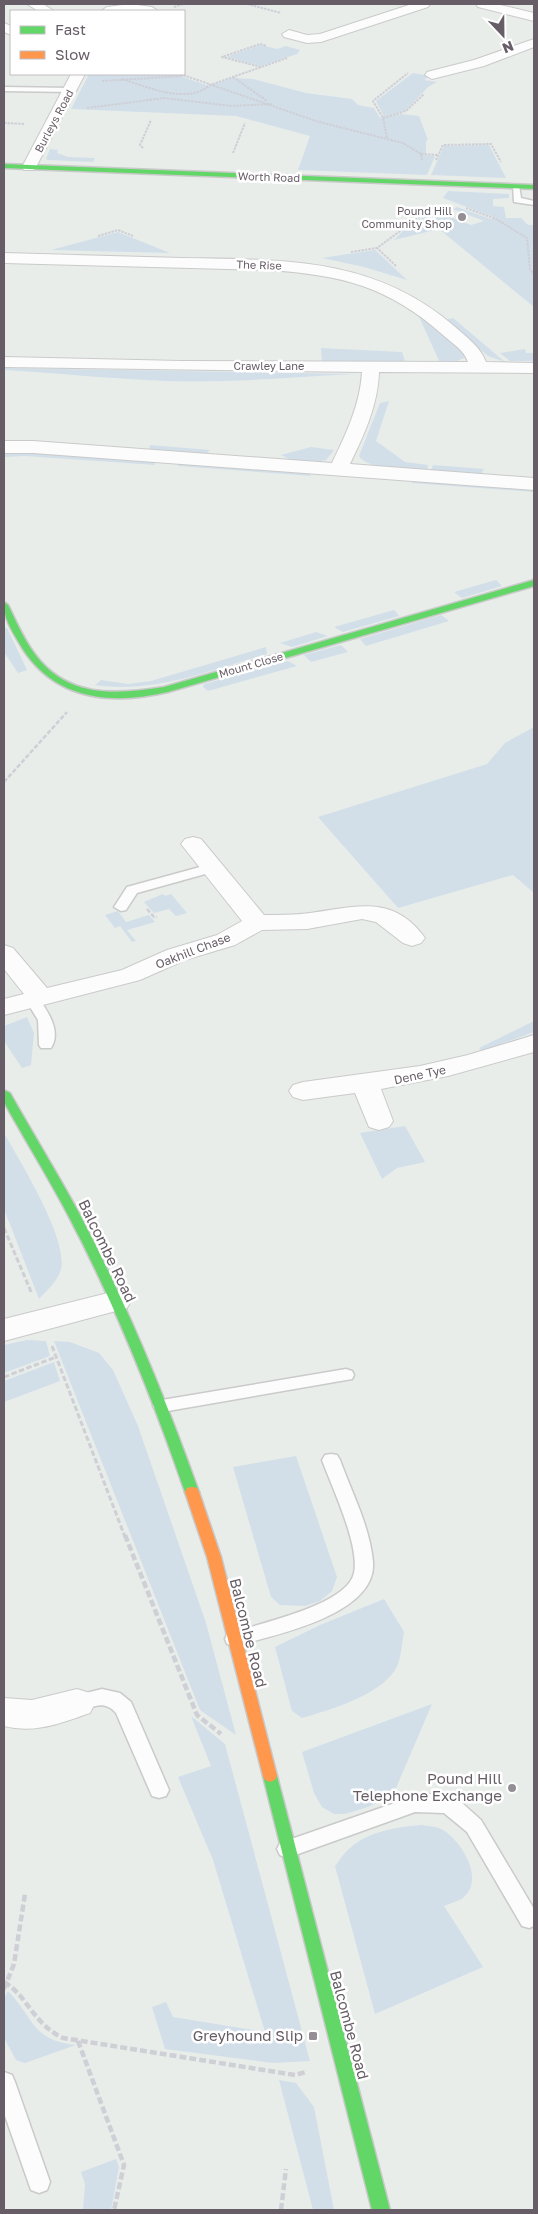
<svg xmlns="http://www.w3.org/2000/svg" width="538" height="2214" viewBox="0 0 538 2214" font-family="'Golos Text',sans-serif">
  <rect width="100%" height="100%" fill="#e8edea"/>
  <!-- green -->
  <g fill="#d2dfe9">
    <path d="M260,45L277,49L286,46L300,50L297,54L261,66L226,57Z"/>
    <path d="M413,73L430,76L424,80L437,82L428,87L405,111L384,117L376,101Z"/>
    <path d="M89,74H175L209,86L232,78L253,79L306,93L352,99L358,105L374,108L380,118L401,114L419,116L428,140L426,141V154L421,155L435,156L427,175L298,170L310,136L236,116L71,109Z"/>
    <path d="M489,145L506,178L431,175L444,146Z"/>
    <path d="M50,149L58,150L57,153L68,157L95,158L93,162L48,160L46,159Z"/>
    <path d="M448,191L509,194V198L493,199V206L504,207L506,218H521L528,225H534V307L439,229L394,240L405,229L428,214L440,213L471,225L484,221L453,209L457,207L491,219L496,218L443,198Z"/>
    <path d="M118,232L170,253L51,250Z"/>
    <path d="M375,250L407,280L364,267L322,258Z"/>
    <path d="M417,312L458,345L465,355L464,358L452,363H440Z"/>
    <path d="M453,318L505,362L488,356L445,320Z"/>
    <path d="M321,348L402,352L405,361L322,362Z"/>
    <path d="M525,349L526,353H534V361H510L500,353Z"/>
    <path d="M4,368L356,374C293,377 230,383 166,381C112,379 58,373 4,370Z"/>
    <path d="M389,401L376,441L405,462L428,465L427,471C411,469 367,470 359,456L380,403Z"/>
    <path d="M150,445L210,450L206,454L149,450Z"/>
    <path d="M311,447L334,450L326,460L321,461L291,460L281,455Z"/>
    <path d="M4,451L154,459L155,465L25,456L4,457Z"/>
    <path d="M178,462L307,471L311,476L178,466Z"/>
    <path d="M433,465L484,469L481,474L477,475L431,471Z"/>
    <path d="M413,478L534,487V492L412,483Z"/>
    <path d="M496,580L502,586L462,598L454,592Z"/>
    <path d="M394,610L399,616L343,632L334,627Z"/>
    <path d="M441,615L449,621L366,646L360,639Z"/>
    <path d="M4,627L7,628L27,670L18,673L4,652Z"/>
    <path d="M316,632L328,636L292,647L280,643Z"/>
    <path d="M341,645L348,652L311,662L304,655Z"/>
    <path d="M266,647L267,654C211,670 154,694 95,685L101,680L128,684L151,681Z"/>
    <path d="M288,661L297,666L208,691L203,687L204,684Z"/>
    <path d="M534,727V893L513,875L398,908L318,817L487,764L505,743Z"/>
    <path d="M163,894L165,896L171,894L187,913L176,916L169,909L154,913L144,902Z"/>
    <path d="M118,911L126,922L149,915L155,922L127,930L136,941L132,942L120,926L115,928L105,915Z"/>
    <path d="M27,1017L34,1033L31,1065L22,1068L4,1041V1026Z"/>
    <path d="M534,1021V1032L482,1051L479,1048Z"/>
    <path d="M405,1126L425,1162L397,1168L382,1179L360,1133Z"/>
    <path d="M4,1133C19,1160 72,1244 60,1272C56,1283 46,1291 39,1299L4,1209Z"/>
    <path d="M27,1340L46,1341L50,1356L4,1373V1345Z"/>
    <path d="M54,1341L70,1342L99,1353L113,1370L138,1426L206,1623L236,1735L200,1710Z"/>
    <path d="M54,1362L60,1381L4,1402V1381Z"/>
    <path d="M296,1456L337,1577L332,1591L320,1601L305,1606L280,1605L271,1597L233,1467Z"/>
    <path d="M384,1599L404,1632C402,1643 401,1661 395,1670C378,1696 330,1710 302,1718L292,1711L275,1647L320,1625Z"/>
    <path d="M432,1704L396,1788L383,1800L368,1807L345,1814H334L322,1807L314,1793L302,1752Z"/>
    <path d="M191,1716L225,1744L310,2061L274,2063L165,2049L152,2007L166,2002L173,2017L265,2032L213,1860L178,1777L211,1766Z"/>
    <path d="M421,1825C428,1826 437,1826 443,1830C461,1841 484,1877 465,1896C461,1901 450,1903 444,1906L483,1967L375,2014L335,1866C339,1861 344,1853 350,1848C369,1831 397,1827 421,1825Z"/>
    <path d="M8,1991C35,2019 31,2040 76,2045L25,2063L16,2060L4,2038V1998Z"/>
    <path d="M279,2080L296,2083L314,2107L334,2210H313Z"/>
    <path d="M116,2159L119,2167L111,2210H83L85,2184L81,2172Z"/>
  </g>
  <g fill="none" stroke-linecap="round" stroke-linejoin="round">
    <!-- lane casing -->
    <g stroke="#c9cac9" stroke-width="3">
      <g id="lane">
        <path d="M4,87L71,88L75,90L71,92L4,91Z"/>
        <path d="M513,185H519L521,198L534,201V205L514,202Z"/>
        <path d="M211,864L218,868L216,871L137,893L126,910L121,911L114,907L127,887Z"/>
        <path d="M32,995L37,996C47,1010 62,1031 51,1048H41L39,1045L38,1020L25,999Z"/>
        <path d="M346,1369L352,1371L354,1375L352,1379L162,1412L156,1410L153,1406L156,1402L162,1400Z"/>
        <path d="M331,1454L337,1455L340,1460C352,1493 370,1527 373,1562C377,1615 272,1636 234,1646L227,1644L225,1639L227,1634C256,1624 347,1606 354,1573C360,1546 332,1487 322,1460L325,1455Z"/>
        <path d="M102,1689L120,1693L131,1702L169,1790L166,1796L159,1798L152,1796L116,1713C100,1695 88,1715 70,1709L67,1703L70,1697Z"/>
        <path d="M433,1794L461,1802L481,1820L534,1909V1926L529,1928L522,1926L467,1832L444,1813L415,1812L287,1858L280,1855L277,1849L280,1843L415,1796Z"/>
        <path d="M4,2072L12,2075L15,2082L50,2182L47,2190L39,2193L31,2190L4,2113Z"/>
      </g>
    </g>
    <!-- street casing -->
    <g stroke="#c9cac9" stroke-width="2">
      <g id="street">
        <path d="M27,4H43L54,11H38Z"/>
        <path d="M130,4L152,7L158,11H101L107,7Z"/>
        <path d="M412,4H430L428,7L321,42L307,43L284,37L282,34L289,30L307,35L320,34Z"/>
        <path d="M476,4H496L534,13V21L478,7Z"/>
        <path d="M4,23L11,26V35L4,32Z"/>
        <path d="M534,39V47L484,66L432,79L425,75L427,72L474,60Z"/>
        <path d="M71,74H85L36,167L34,170H24L22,167Z"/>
        <path d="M4,253C63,255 123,256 182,258C282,260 373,256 454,326C466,337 480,346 486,362L534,363V373L379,372C378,405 364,435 350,464L534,478V490L33,453H4V441H33L332,463C346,434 360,405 362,372L4,367V357L181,361L468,362C464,350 452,343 443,335C388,286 341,275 270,270L4,263Z"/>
        <path d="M193,837L201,839L264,915C279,915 295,915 310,913C354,907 393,893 425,938L421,943L412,946L403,943L376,922L362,919L307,929L262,930L235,945L185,960L140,980L4,1015V999L24,994L4,969V945L13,948L47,988L122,970L167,950L217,935L242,921L181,844L185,839Z"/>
        <path d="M534,1035V1052L448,1076L381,1089L393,1121L389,1127L379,1130L369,1127L355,1093L303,1100L293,1097L289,1091L293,1085L303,1082L420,1066L468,1055Z"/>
        <path d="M116,1291L127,1294L131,1301L127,1308L4,1341V1319Z"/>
        <path d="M77,1689L90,1693L95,1703L90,1713C61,1723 35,1734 4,1726V1698L32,1700Z"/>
      </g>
    </g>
    <!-- fast casing -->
    <g stroke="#c9c9c9" stroke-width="3">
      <g id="fast">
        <path d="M4,164L534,185V189L4,168Z"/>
        <path d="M534,580V586L168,692C108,706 50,699 18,641C11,629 3,616 4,602L8,605C16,621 23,638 34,653C66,698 115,695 164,687Z"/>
        <path d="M4,1090L10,1093C33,1134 58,1174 80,1215C127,1304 165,1397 199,1492L197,1496L192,1497L187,1496L185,1492C152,1397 115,1304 68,1215C48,1177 25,1140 4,1102Z"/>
        <path d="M270,1770L275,1772L277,1776L390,2210H372L263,1776L265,1772Z"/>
      </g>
    </g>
    <!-- slow casing -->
    <g stroke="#c9c9c9" stroke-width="3">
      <path id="slow" d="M192,1487L197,1488L199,1492L221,1557L277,1776L275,1780L270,1782L265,1780L263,1776L207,1557L185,1492L187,1488Z"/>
    </g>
    <!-- path-far3 -->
    <g stroke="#cfcfd6" stroke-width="2" stroke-dasharray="2.5 1" stroke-linecap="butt">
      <path d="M247,4L281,13"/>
      <path d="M174,7L183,4"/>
      <path d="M261,67L222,57L260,44L267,46"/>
      <path d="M180,74L319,122L403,143L421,154L422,160"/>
      <path d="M233,77L267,101"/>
      <path d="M122,79C148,87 187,105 210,85L287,58"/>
      <path d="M102,81L183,76"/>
      <path d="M87,108L164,98L232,106L272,104"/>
      <path d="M383,118L406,111L424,94"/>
      <path d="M4,123L25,124"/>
      <path d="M387,138L383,118L373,101L408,73"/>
      <path d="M143,148L140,145L151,120"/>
      <path d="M233,153L245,123"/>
      <path d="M421,154L438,155"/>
      <path d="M436,160L443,145L491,144L501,162"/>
      <path d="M466,208L496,219L527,238L530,269L534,275"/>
      <path d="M98,236L118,230L133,236"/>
      <path d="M351,252L377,248"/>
      <path d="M396,266L377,248L433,207"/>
    </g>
    <!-- path-far2 -->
    <g stroke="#cfcfd6" stroke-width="2.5" stroke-dasharray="4.5 2" stroke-linecap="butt">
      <path d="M4,782L67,712"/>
      <path d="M147,909L154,917H157"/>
    </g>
    <!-- path-far1 -->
    <g stroke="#cfcfd6" stroke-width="3" stroke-dasharray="5.5 2.5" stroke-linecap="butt">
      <path d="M4,1228L32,1294"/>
      <path d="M52,1346L125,1537"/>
      <path d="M4,1377L56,1357"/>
    </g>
    <!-- path -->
    <g stroke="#cfcfd6" stroke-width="4.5" stroke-dasharray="7 3" stroke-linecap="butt">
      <path d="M125,1535L197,1715L221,1734"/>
      <path d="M4,1982C28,1996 33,2024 63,2038L295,2075L306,2072"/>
      <path d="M4,1989L14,1964L25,1894"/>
      <path d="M78,2041L124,2165L114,2210"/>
      <path d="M281,2210L286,2169"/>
    </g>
    <!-- lane -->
    <use href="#lane" fill="#fcfcfc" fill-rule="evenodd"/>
    <!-- street -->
    <use href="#street" fill="#fcfcfc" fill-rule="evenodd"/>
    <!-- fast -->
    <use href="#fast" fill="#63d668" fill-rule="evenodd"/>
    <!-- slow -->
    <use href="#slow" fill="#ff974d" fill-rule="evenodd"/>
  </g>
  <!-- markers -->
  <g fill="#948f94" stroke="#fff" stroke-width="2">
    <circle cx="462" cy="217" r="5"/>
    <circle cx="512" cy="1788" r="5"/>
    <rect x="308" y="2031" width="10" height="10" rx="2.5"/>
  </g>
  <g text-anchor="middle" stroke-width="5" stroke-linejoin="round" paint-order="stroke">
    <!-- far-street labels -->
    <g font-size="11" fill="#675d66" stroke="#fff">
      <text transform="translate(54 121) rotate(-62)" y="4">Burleys Road</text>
      <text transform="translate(269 177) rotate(2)" y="4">Worth Road</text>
      <text transform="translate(259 265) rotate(2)" y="4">The Rise</text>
      <text x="269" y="370">Crawley Lane</text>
      <text transform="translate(251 665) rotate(-16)" y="4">Mount Close</text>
    </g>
    <!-- far-poi labels -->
    <g font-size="11" fill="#675d66" stroke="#fff" text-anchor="end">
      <text x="452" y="215">Pound Hill<tspan x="452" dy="13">Community Shop</tspan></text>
    </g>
    <!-- street labels -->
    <g font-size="12" fill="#675d66" stroke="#fff">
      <text transform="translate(193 951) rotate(-21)" y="4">Oakhill Chase</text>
      <text transform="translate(420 1075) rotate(-12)" y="4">Dene Tye</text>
    </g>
    <!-- near-street labels -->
    <g font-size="15" fill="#675d66" stroke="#fff">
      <text transform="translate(107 1251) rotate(64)" y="5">Balcombe Road</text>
      <text transform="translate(248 1633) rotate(76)" y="5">Balcombe Road</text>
      <text transform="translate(349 2025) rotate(75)" y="5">Balcombe Road</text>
    </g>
    <!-- near-poi labels -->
    <g font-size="15" fill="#675d66" stroke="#fff" text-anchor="end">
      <text x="502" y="1784">Pound Hill<tspan x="502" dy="17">Telephone Exchange</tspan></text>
      <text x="303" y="2041">Greyhound Slip</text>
    </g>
  </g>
  <!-- border -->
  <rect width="538" height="2214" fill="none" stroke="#675d66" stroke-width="10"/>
  <!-- legend -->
  <rect x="10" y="10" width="175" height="65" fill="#ffffff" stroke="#c2bec2"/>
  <rect x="20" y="26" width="25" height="8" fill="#63d668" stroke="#c2bec2"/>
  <text x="55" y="35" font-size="15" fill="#675d66">Fast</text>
  <rect x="20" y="51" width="25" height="8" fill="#ff974d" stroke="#c2bec2"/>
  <text x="55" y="60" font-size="15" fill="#675d66">Slow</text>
  <!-- north arrow -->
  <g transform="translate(503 35) rotate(158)" stroke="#ffffff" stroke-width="4" paint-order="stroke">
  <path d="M0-4L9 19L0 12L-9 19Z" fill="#675d66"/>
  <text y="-8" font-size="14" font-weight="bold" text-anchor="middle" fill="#675d66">N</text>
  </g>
</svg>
